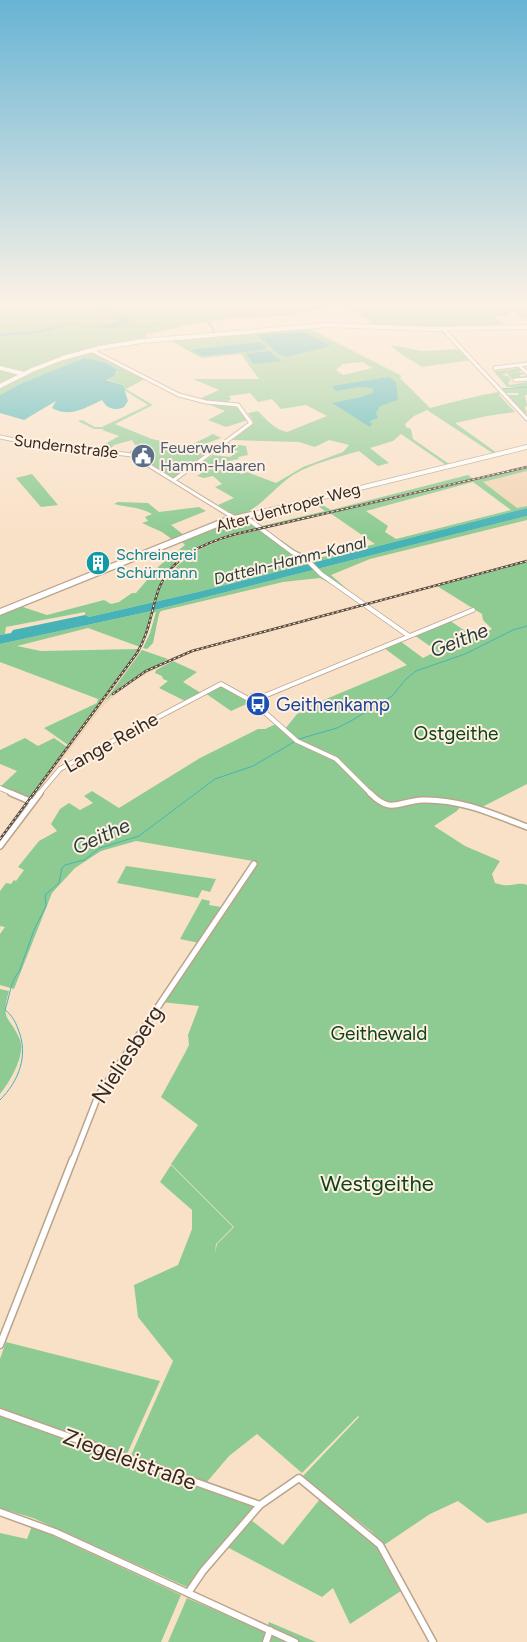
<svg xmlns="http://www.w3.org/2000/svg" width="527" height="1642" viewBox="0 0 527 1642" font-family="Figtree,sans-serif">
  <rect width="100%" height="100%" fill="#f9e1c8"/>
  <!-- built -->
  <g fill="#f3d5b6">
    <path d="M527,466V468L518,471L261,529L260,528Z"/>
    <path d="M527,471V506L517,508L482,482Z"/>
    <path d="M257,528L259,530L221,539L200,548L180,563L165,581L161,582L171,567L195,548L224,536Z"/>
    <path d="M527,560V562L368,605L366,603Z"/>
    <path d="M364,603L366,605L209,647L174,659L171,658L190,650Z"/>
    <path d="M139,649L142,650L107,699L142,673L168,659L171,660L125,686L101,708L0,843V838Z"/>
  </g>
  <!-- green -->
  <g fill="#8ecb93" fill-rule="evenodd">
    <path d="M17,304H527V319H522L513,310L506,311L511,315L494,317L507,326L444,328L360,325L215,335L207,322C185,325 168,331 146,334L145,339C95,348 45,361 0,384V311ZM342,306L371,321L367,324H324L216,333L210,322C234,316 259,317 284,316C304,314 322,306 342,306Z"/>
    <path d="M308,328L402,376L400,378L430,408C453,402 475,396 499,392L500,396L515,412L487,416L455,423L497,453L494,454L427,410L414,416L405,424L406,427L411,429L413,439L449,464L446,465L401,434L393,441L370,448L389,463L378,466L359,451C336,458 313,463 293,475C274,487 258,512 236,516L218,505L234,498L215,487L222,484L213,476L204,478L197,476L209,468L225,471L236,470L241,474L247,472L276,483L303,467L343,452L349,445L329,440L315,447L299,442L232,440L254,423L248,413L258,411C266,419 275,430 287,432L327,416L306,405L281,409L272,399L258,402L250,393L229,396L231,399L228,401L230,403L197,400L219,390L193,379H259L241,354L201,358L170,340ZM362,362L372,368L343,375L336,370L343,364Z"/>
    <path d="M391,345L422,351L460,349L472,360L422,367L398,352Z"/>
    <path d="M92,352L145,379L126,389L153,405L115,424L152,439L187,447L213,434L221,438L189,450L196,455L203,452L210,455L174,479L143,460L147,456L144,455L138,457L130,453V451L142,447L135,445L132,440L114,445L108,451L96,449L119,436L102,430L104,429H94L78,421L82,420L95,427H102L148,405L124,390L123,385L106,379L118,372L84,358L22,383L0,395V388C30,373 59,360 92,352Z"/>
    <path d="M512,366L519,367L523,370L518,372L523,373L524,371L526,374L519,375L522,377L527,375V379H522L520,377H517L519,379H512L507,373L502,375L508,376L512,380L507,379L511,381L508,383L510,385L527,382V395H525L527,406L525,407L527,415L506,395H519L518,393H504L501,389L522,387H507L492,369L497,368L494,369L495,371L505,370V368L507,370L518,368Z"/>
    <path d="M205,403L237,406L248,420L226,427L208,420L225,411Z"/>
    <path d="M228,443L246,446L248,455L238,457L239,459L220,463V465L199,464L213,455L230,457L239,451L222,449Z"/>
    <path d="M527,468V471L483,482L517,508L527,506V508L202,591L89,617L85,615V612L6,627L5,634L0,635V613L20,606L47,615L104,600L111,604L119,602L132,593H136L159,566L185,545L180,540L243,517L257,528C221,536 180,546 161,582L165,581C187,548 222,538 259,530L277,541L281,540L295,550L315,559L375,544L330,513ZM473,482L511,510L396,539L385,532L388,526L366,511Z"/>
    <path d="M32,474L58,505L41,507L16,478Z"/>
    <path d="M468,475L473,479L260,528L246,517L314,500L331,510ZM311,501L325,511L262,526L250,518Z"/>
    <path d="M118,502L148,503L159,512L199,507L206,511L171,525L185,536L173,540L162,532L142,523L148,521L145,517L152,514C137,506 129,508 114,504Z"/>
    <path d="M527,516V520L370,559L331,575L348,590L344,591L320,578L283,582L161,611L159,614L153,643L147,649L143,648L150,633L156,612L153,613L148,632L140,647L88,628L17,646L41,651L139,649L68,745L44,728L97,703L98,699L0,662V644L147,612Z"/>
    <path d="M527,562V784L480,808L460,807L457,811L434,826L465,846L500,861L492,874L495,883C512,889 515,881 527,885V1513L487,1523L458,1501L430,1514L384,1545L371,1531L302,1477L359,1417L358,1416L302,1473L257,1434L229,1456L206,1483L131,1455L173,1361L138,1317L134,1285L178,1265L192,1229V1210L160,1182L171,1165L233,1227L216,1244L215,1253L217,1244L234,1227L171,1164L198,1125L161,1097L185,1053L189,1045L188,1035L199,1006L161,1002L199,943L180,939L202,899L210,901L209,905L221,907L253,861L136,841L101,851L75,868L52,893L14,989L0,985V934L5,927L0,926V891L6,883L11,884L14,880L16,881L24,870L18,867L39,841L57,831L51,824L60,809L69,803L80,810L93,803L84,796L92,791L119,808L200,758L258,729H265L276,724L294,741L298,739L285,729L297,714L301,712L300,710L407,665L384,648L400,641L423,658L437,651L414,635L449,620L474,637L492,629L483,620L482,614L437,586Z"/>
    <path d="M142,650L168,659L123,685L105,701Z"/>
    <path d="M173,661L197,672L183,682L201,693L185,701L159,688L168,681L163,679L162,676L155,673L156,670Z"/>
    <path d="M221,686L251,702L231,711L205,693Z"/>
    <path d="M25,738L38,746L54,738L67,747L29,799L0,787L17,771L0,764V750Z"/>
    <path d="M126,866L216,879L210,892L202,890L198,898L117,883Z"/>
    <path d="M0,989L9,991C0,1023 10,1015 20,1040C26,1055 9,1083 0,1094Z"/>
    <path d="M6,1342L160,1381L127,1454L0,1409V1359Z"/>
    <path d="M0,1415L256,1506L187,1587L33,1518L0,1508Z"/>
    <path d="M320,1499L381,1547L404,1589L350,1624L333,1588L322,1597L227,1547L251,1520L283,1545Z"/>
    <path d="M32,1526L181,1595L161,1642H0V1533L27,1539Z"/>
    <path d="M187,1598L266,1632L269,1622L316,1642H168Z"/>
  </g>
  <!-- water -->
  <g fill="#47b3b6">
    <path d="M97,304H109L105,306C112,313 127,314 130,322L116,329L68,325L39,333L0,336L2,334L36,331L66,324L103,326L120,321L97,306Z"/>
    <path d="M303,332L331,346L286,357L279,354L257,335Z"/>
    <path d="M259,342L266,347L263,350L203,356L191,350Z"/>
    <path d="M269,351L281,361L253,364L246,354Z"/>
    <path d="M84,358L106,363L117,370L115,375L106,380L123,385L128,401L124,407C113,412 106,407 102,400C85,408 70,418 52,408L56,401L24,420L0,413V395L22,383Z"/>
    <path d="M389,377L396,382L398,400L380,406L376,413L378,418L369,421L372,424L370,427L332,403L362,397L374,392L372,388L359,387L336,391L332,386Z"/>
    <path d="M527,508V516L147,612L0,644V635L11,633L13,630L85,615L89,617L202,591Z"/>
  </g>
  <g fill="none" stroke-linecap="round" stroke-linejoin="round">
    <!-- stream -->
    <g stroke="#47b3b6" stroke-width="1">
      <path d="M124,326L139,328L228,308L259,307"/>
      <path d="M501,389L527,387"/>
      <path d="M299,739L337,728L351,721L392,696L406,679L416,671L465,654L513,630L527,626"/>
      <path d="M0,1100C19,1081 29,1055 18,1029C15,1021 12,1015 5,1010C9,999 11,979 19,972L34,930L46,906L45,895L59,883L62,868L65,865L84,860L100,848L139,836L215,779L253,766L294,742"/>
    </g>
    <!-- street-far3 casing -->
    <g stroke="#bba48c" stroke-width="5">
      <g id="street-far3">
        <path d="M443,329L527,419"/>
        <path d="M91,350L179,395L206,402L238,405L251,423L174,480"/>
        <path d="M520,366L527,373"/>
        <path d="M495,368L527,364"/>
        <path d="M515,380L527,379"/>
        <path d="M0,437L25,442L132,455L231,516"/>
      </g>
    </g>
    <!-- street-far2 casing -->
    <g stroke="#bba48c" stroke-width="5.5">
      <g id="street-far2">
        <path d="M229,515L235,518"/>
        <path d="M244,516L292,552L306,559L321,574L409,636"/>
        <path d="M252,701L473,610"/>
        <path d="M0,788L14,794"/>
        <path d="M39,794L60,769L221,684L252,701L297,741L336,759L371,794"/>
      </g>
    </g>
    <!-- street-far1 casing -->
    <g stroke="#bba48c" stroke-width="8">
      <g id="street-far1">
        <path d="M11,793L32,802"/>
        <path d="M370,793C392,815 397,801 423,800C460,799 493,814 527,827"/>
        <path d="M0,846L40,793"/>
        <path d="M73,1160L98,1096L254,864"/>
      </g>
    </g>
    <!-- street casing -->
    <g stroke="#bba48c" stroke-width="9">
      <g id="street">
        <path d="M0,1345L73,1159"/>
        <path d="M0,1412L260,1505"/>
        <path d="M0,1512L55,1532L295,1642"/>
        <path d="M188,1593L203,1571L260,1505L299,1478L380,1545L433,1642"/>
        <path d="M266,1642L270,1630"/>
      </g>
    </g>
    <!-- secondary-far1 casing -->
    <g stroke="#bba48c" stroke-width="5.5">
      <g id="secondary-far1">
        <path d="M0,368L24,374"/>
        <path d="M0,386L32,370L63,358L100,348L142,341L327,325L434,329L527,327"/>
        <path d="M246,516L527,447"/>
      </g>
    </g>
    <!-- secondary casing -->
    <g stroke="#bba48c" stroke-width="8">
      <path id="secondary" d="M0,612L225,521L251,515"/>
    </g>
    <!-- street-far3 -->
    <use href="#street-far3" stroke="#fff" stroke-width="3"/>
    <!-- street-far2 -->
    <use href="#street-far2" stroke="#fff" stroke-width="4"/>
    <!-- street-far1 -->
    <use href="#street-far1" stroke="#fff" stroke-width="5"/>
    <!-- street -->
    <use href="#street" stroke="#fff" stroke-width="6"/>
    <!-- secondary-far1 -->
    <use href="#secondary-far1" stroke="#fff" stroke-width="4"/>
    <!-- secondary -->
    <use href="#secondary" stroke="#fff" stroke-width="5.5"/>
    <!-- rail casing -->
    <g stroke="#594d41" stroke-width="2.5">
      <g id="rail">
        <path d="M113,694L146,671L192,651L527,561"/>
        <path d="M0,839L137,653C149,633 151,612 158,591C170,557 204,543 236,534L527,467"/>
      </g>
    </g>
    <!-- rail -->
    <use href="#rail" stroke="#fff0e1" stroke-width="1" stroke-dasharray="2.5" stroke-linecap="butt"/>
  </g>
  <!-- sky -->
  <linearGradient id="sky" x2="0" y2="1"><stop stop-color="#67b4d4"/><stop offset="0.57" stop-color="#fcf2e6"/><stop offset="1" stop-color="#fcf2e6" stop-opacity="0"/></linearGradient>
  <rect width="527" height="534" fill="url(#sky)"/>
  <!-- icons -->
  <defs>
    <g id="civic-disc" transform="scale(1.25)"><circle r="9.5" fill="#5c6f8a" stroke="#fff0e1"/><path d="M-.6-6.5H3V-4.5H.6V-3L4-1V1h2V6H-6V1h2V-1L-.6-3ZM-1.2 2.5V6h2.4V2.5Z" fill="#fff"/></g>
    <g id="building-disc" transform="scale(1.25)"><circle r="9.5" fill="#0f9aa8" stroke="#fff0e1"/><path d="M-4-6H4V6H1V3H-1V6H-4ZM-2.5-4.3h1.7v1.8h-1.7ZM.8-4.3h1.7v1.8H.8ZM-2.5-1h1.7V.8h-1.7ZM.8-1h1.7V.8H.8Z" fill="#fff"/></g>
    <g id="bus-disc" transform="scale(1.25)"><circle r="9.5" fill="#1a4fb4" stroke="#fff0e1"/><path d="M-5-6H5V4H4V6H2V4H-2V6H-4V4H-5ZM-3.5-4V0h7V-4ZM-3.5 1.2v1.5H-2V1.2ZM2 1.2v1.5H3.5V1.2Z" fill="#fff"/></g>
  </defs>
  <g fill-rule="evenodd">
    <use href="#civic-disc" x="143" y="456"/>
    <use href="#building-disc" x="98" y="563"/>
    <use href="#bus-disc" x="258" y="704"/>
  </g>
  <g text-anchor="middle" stroke-width="4" stroke-linejoin="round" paint-order="stroke">
    <!-- far-street labels -->
    <g font-size="16" fill="#332a21" stroke="#fff0e1">
      <text transform="translate(66 446) rotate(7)" y="6">Sundernstraße</text>
      <text transform="translate(288 507) rotate(-15)" y="6">Alter Uentroper Weg</text>
    </g>
    <!-- far-service labels -->
    <g font-size="16" fill="#4e5e75" stroke="#fff0e1" text-anchor="start">
      <text x="160" y="453">Feuerwehr<tspan x="160" dy="18">Hamm-Haaren</tspan></text>
    </g>
    <!-- far-culture labels -->
    <g font-size="16" fill="#0d838f" stroke="#fff0e1" text-anchor="start">
      <text x="116" y="560">Schreinerei<tspan x="116" dy="18">Schürmann</tspan></text>
    </g>
    <!-- far-water labels -->
    <g font-size="16" font-style="italic" fill="#243d3d" stroke="#fff0e1">
      <text transform="translate(290 560) rotate(-14)" y="6">Datteln-Hamm-Kanal</text>
    </g>
    <!-- transit labels -->
    <g font-size="19" fill="#164399" stroke="#fff0e1" text-anchor="start">
      <text x="276" y="711">Geithenkamp</text>
    </g>
    <!-- park labels -->
    <g font-size="19" fill="#0d4419" stroke="#fff0e1">
      <text x="456" y="740">Ostgeithe</text>
      <text x="379" y="1040">Geithewald</text>
    </g>
    <!-- street labels -->
    <g font-size="19" fill="#332a21" stroke="#fff0e1">
      <text transform="translate(111 742) rotate(-29)" y="7">Lange Reihe</text>
    </g>
    <!-- water labels -->
    <g font-size="20" font-style="italic" fill="#243d3d" stroke="#fff0e1">
      <text transform="translate(459 640) rotate(-22)" y="7">Geithe</text>
      <text transform="translate(101 836) rotate(-24)" y="7">Geithe</text>
    </g>
    <!-- near-street labels -->
    <g font-size="22" fill="#332a21" stroke="#fff0e1">
      <text transform="translate(127 1054) rotate(-57)" y="8">Nieliesberg</text>
      <text transform="translate(130 1459) rotate(20)" y="8">Ziegeleistraße</text>
    </g>
    <!-- near-park labels -->
    <g font-size="22" fill="#0d4419" stroke="#fff0e1">
      <text x="377" y="1191">Westgeithe</text>
    </g>
  </g>
</svg>
